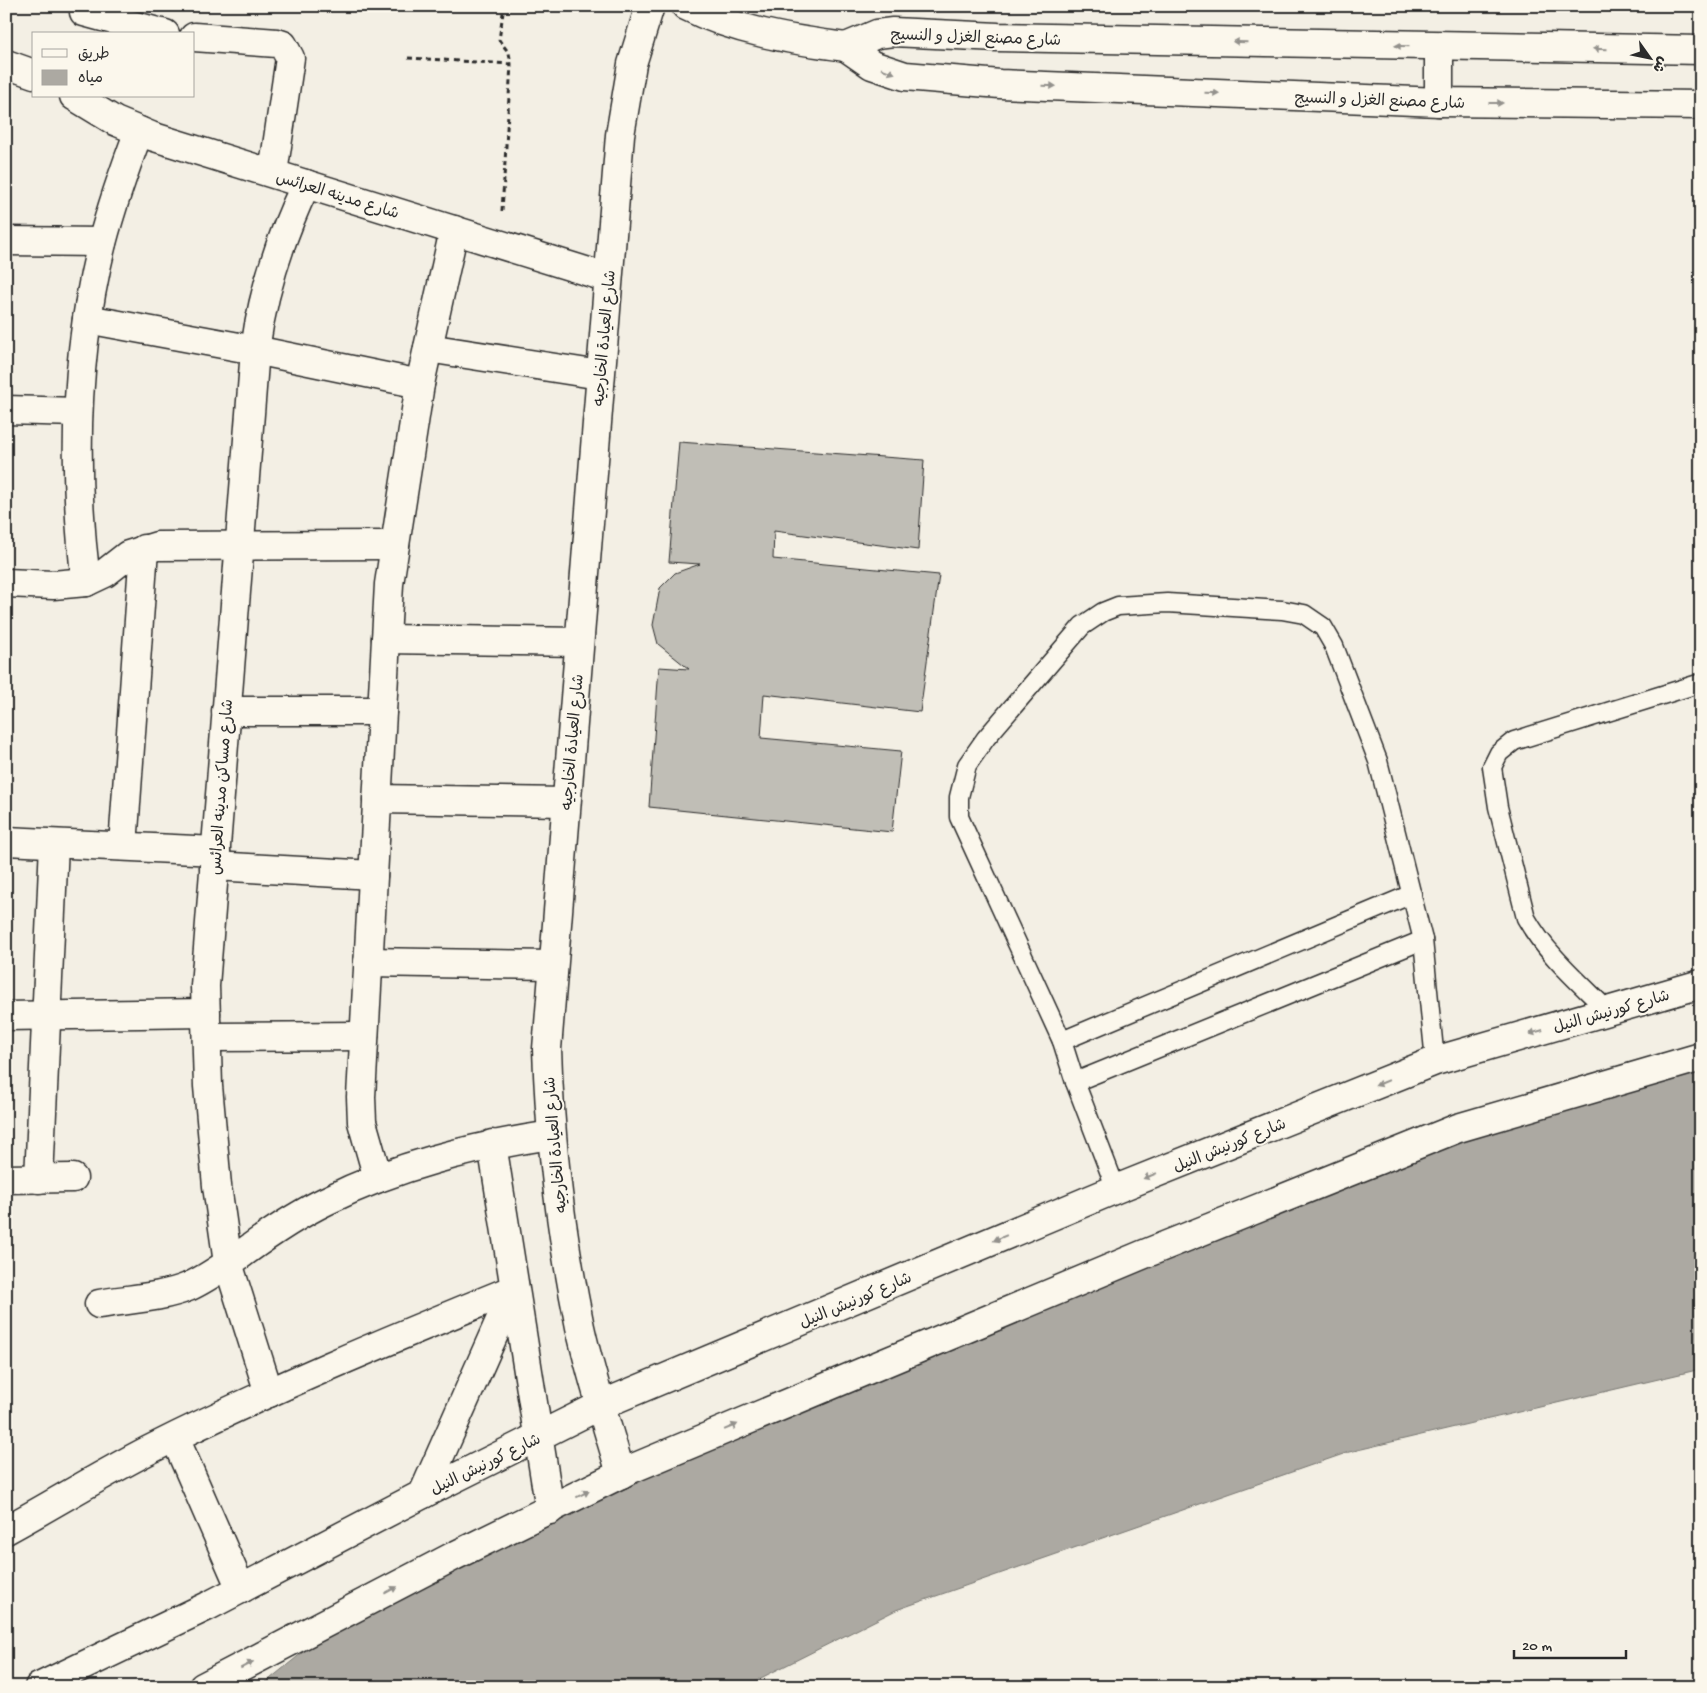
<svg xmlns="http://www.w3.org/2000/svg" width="1707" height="1693" viewBox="0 0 1707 1693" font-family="'Gochi Hand','Playpen Sans Arabic',sans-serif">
  <rect width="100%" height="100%" fill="#f3efe4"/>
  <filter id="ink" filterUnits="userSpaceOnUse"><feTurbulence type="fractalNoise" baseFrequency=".02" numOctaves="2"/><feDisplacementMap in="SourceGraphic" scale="10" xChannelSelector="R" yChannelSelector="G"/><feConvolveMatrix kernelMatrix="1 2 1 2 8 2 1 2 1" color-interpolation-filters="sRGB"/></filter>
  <g filter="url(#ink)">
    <!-- water -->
    <path fill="#aca9a2" stroke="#787772" d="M1701,1068V1369L1349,1452L896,1610L743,1687H260L345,1618L496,1542L849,1385L1451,1144Z"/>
    <!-- building -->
    <path fill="#c0beb6" stroke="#2b2b2b" d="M679,442L924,460L918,550L774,531L773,559L939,575L920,712L764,694L761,738L901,751L892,832L649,807L659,667L689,669L658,644L653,625L660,588L675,573L700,564L669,562Z"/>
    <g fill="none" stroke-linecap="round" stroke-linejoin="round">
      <!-- lane casing -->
      <g stroke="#2b2b2b" stroke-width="21">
        <g id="lane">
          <path d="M1608,1011C1579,982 1546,954 1526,918L1498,807L1492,767L1499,753L1514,741L1701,683"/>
          <path d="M1062,1041L1412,894"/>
          <path d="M1075,1082L1423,940"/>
          <path d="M1116,1189L1075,1082L1062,1041L959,817V797L967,765L986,738L1082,626L1103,612L1118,606L1167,603L1282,610L1304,614L1323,627L1334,646L1378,761L1423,940L1435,1061"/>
        </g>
      </g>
      <!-- street casing -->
      <g stroke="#2b2b2b" stroke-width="31">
        <g id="street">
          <path d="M84,12L165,34"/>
          <path d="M194,37L277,43L283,45L290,58L273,173"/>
          <path d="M6,64L34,74"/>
          <path d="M74,96L115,121L151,136L608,278"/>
          <path d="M6,241L102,242"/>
          <path d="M87,319L255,350L420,384"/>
          <path d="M428,348L600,375"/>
          <path d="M6,410L77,412"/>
          <path d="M86,582C72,467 74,355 102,243C112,205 125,168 139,131"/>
          <path d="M6,583L53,585L86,582L105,573L128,555L157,546L395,545"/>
          <path d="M386,639L579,642"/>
          <path d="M226,711H382"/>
          <path d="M377,799L566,802"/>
          <path d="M6,841L216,851"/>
          <path d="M123,846L144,549"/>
          <path d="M214,866L373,875"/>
          <path d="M368,962L552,965"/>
          <path d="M6,1016L206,1013"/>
          <path d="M207,1037L364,1036"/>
          <path d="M492,1144L550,1510"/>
          <path d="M378,1178L362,1122L361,1097L389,584L420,384L454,230"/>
          <path d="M6,1179L73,1178"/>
          <path d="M39,1179L54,844"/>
          <path d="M99,1304C128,1299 161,1298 188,1287C208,1278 225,1265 243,1253C269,1234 297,1215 326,1201C398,1165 472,1147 551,1135"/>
          <path d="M269,1393L228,1263L217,1186L208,1086L205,986L255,350C263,290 280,238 306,184"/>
          <path d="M175,1438L241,1589"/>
          <path d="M621,1474C607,1425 591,1377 580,1327C561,1235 550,1143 547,1049L620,135L632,64L650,6"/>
          <path d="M423,1494L514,1289"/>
          <path d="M6,1530C54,1504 100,1475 149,1450C268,1390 391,1339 514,1289"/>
        </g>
      </g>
      <!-- secondary casing -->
      <g stroke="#2b2b2b" stroke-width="31">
        <g id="secondary">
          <path d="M686,6C735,31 792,40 846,47"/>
          <path d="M846,47L872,65L905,76L1000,84L1439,102L1701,105"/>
          <path d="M846,47L877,34L893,32L998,37L1701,50"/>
          <path d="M1439,102V47"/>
        </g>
      </g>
      <!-- primary casing -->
      <g stroke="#2b2b2b" stroke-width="31">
        <g id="primary">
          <path d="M39,1687L208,1606L423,1494L601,1405L1116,1189L1435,1061L1701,984"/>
          <path d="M203,1687L454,1556L631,1469L1142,1255L1458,1128L1701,1057"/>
        </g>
      </g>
      <!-- path -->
      <g stroke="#2b2b2b" stroke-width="3" stroke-dasharray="5 4" stroke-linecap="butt">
        <path d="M408,58L511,64"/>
        <path d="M502,211L511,64L509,53L499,40L504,6"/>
      </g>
      <!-- lane -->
      <use href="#lane" stroke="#fbf7ec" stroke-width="18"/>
      <!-- street -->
      <use href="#street" stroke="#fbf7ec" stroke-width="28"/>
      <!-- secondary -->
      <use href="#secondary" stroke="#fbf7ec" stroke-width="28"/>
      <!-- primary -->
      <use href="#primary" stroke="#fbf7ec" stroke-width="28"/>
    </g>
    <!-- one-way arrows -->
    <defs><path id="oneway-solid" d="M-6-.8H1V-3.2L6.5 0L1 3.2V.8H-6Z" transform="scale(1.25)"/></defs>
    <g fill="#93918c">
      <use href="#oneway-solid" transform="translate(1240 42) rotate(-179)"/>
      <use href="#oneway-solid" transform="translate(1402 46) rotate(-179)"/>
      <use href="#oneway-solid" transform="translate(1600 49) rotate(-179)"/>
      <use href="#oneway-solid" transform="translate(888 71) rotate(19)"/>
      <use href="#oneway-solid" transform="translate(1049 86) rotate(2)"/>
      <use href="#oneway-solid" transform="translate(1212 93) rotate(2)"/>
      <use href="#oneway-solid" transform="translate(1496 103)"/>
      <use href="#oneway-solid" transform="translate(1536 1032) rotate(164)"/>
      <use href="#oneway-solid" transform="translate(1382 1083) rotate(158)"/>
      <use href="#oneway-solid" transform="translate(1150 1176) rotate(158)"/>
      <use href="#oneway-solid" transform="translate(1000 1238) rotate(157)"/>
      <use href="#oneway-solid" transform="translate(731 1427) rotate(-23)"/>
      <use href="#oneway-solid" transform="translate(583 1494) rotate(-27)"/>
      <use href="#oneway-solid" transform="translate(391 1590) rotate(-28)"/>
      <use href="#oneway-solid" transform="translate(247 1665) rotate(-27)"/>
    </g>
  </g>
  <g text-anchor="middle" stroke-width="4" stroke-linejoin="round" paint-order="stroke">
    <!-- street labels -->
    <g font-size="16" fill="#2b2b2b" stroke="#fbf7ec">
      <text transform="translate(976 36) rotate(2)" y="6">شارع مصنع الغزل و النسيج</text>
      <text transform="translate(1380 99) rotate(2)" y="6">شارع مصنع الغزل و النسيج</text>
      <text transform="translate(338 194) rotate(17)" y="6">شارع مدينه العرائس</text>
      <text transform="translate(603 338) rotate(-85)" y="6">شارع العيادة الخارجيه</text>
      <text transform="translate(571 742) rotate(-85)" y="6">شارع العيادة الخارجيه</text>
      <text transform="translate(220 787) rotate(-86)" y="6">شارع مساكن مدينه العرائس</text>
      <text transform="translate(1611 1010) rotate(-16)" y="6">شارع كورنيش النيل</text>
      <text transform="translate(1229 1144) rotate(-22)" y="6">شارع كورنيش النيل</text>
      <text transform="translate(554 1145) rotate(-95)" y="6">شارع العيادة الخارجيه</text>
      <text transform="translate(855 1299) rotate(-23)" y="6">شارع كورنيش النيل</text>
      <text transform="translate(485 1463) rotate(-26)" y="6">شارع كورنيش النيل</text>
    </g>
  </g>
  <!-- margin -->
  <rect width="1707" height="1693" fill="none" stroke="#fbf7ec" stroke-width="25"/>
  <rect x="12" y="12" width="1682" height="1668" fill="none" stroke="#2b2b2b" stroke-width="2" filter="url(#ink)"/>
  <!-- legend -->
  <rect x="32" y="32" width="162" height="65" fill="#fbf7ec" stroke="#a8a59f"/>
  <rect x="42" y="49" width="25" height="8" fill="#fbf7ec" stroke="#a8a59f"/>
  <text x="78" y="58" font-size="15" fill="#2b2b2b">طريق</text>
  <rect x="42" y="70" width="25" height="15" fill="#aca9a2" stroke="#a8a59f"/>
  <text x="78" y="82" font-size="15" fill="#2b2b2b">مياه</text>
  <!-- north arrow -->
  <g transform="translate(1650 58) rotate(123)" stroke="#fbf7ec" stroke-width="4" paint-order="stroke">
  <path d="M0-4L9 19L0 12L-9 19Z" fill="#2b2b2b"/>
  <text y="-8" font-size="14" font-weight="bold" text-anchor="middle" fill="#2b2b2b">ش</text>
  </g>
  <!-- scale -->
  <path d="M1514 1650v8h112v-8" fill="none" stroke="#2b2b2b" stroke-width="2.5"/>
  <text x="1522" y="1650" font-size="15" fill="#2b2b2b" stroke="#fbf7ec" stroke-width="4" paint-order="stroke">20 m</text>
</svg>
